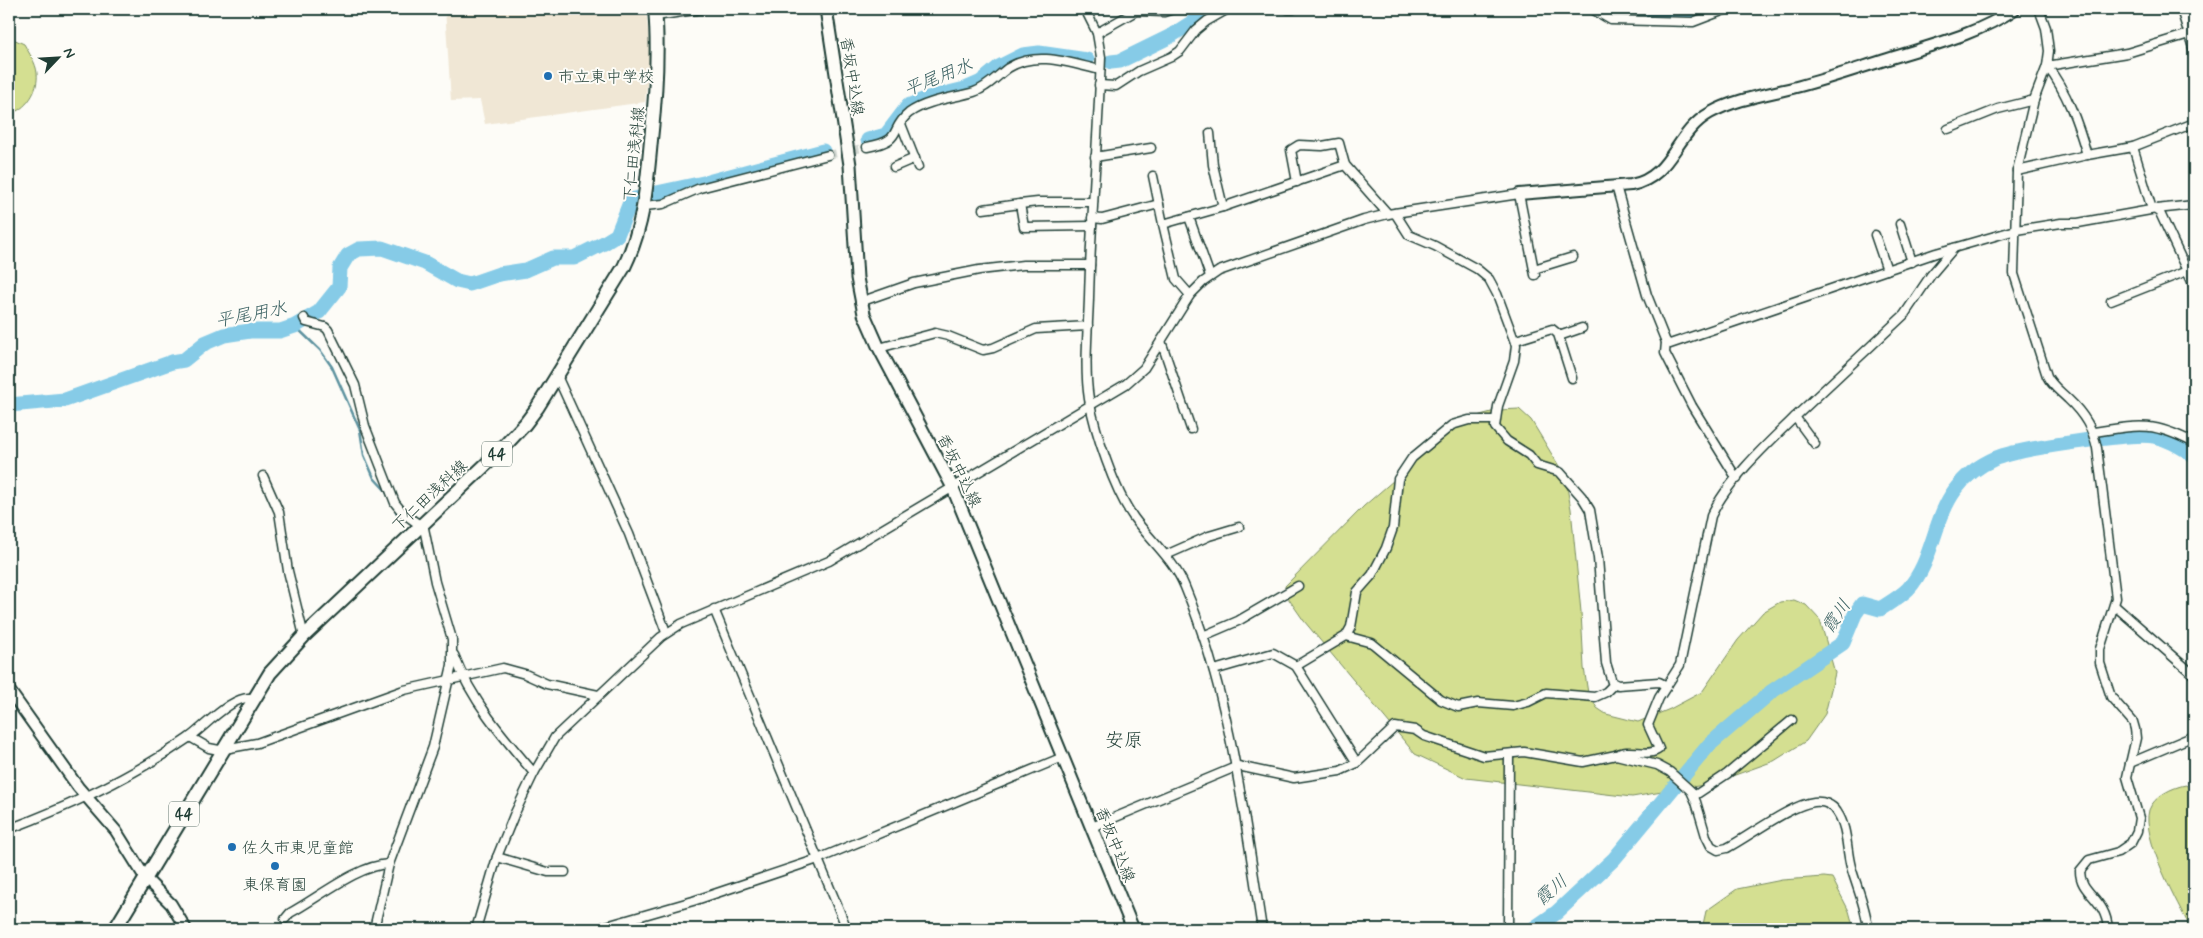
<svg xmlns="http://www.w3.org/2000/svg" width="2203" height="938" viewBox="0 0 2203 938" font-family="Mynerve,'Klee One',sans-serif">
  <rect width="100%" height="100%" fill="#fdfcf7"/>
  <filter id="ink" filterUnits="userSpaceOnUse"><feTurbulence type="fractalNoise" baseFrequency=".02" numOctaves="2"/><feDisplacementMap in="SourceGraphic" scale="10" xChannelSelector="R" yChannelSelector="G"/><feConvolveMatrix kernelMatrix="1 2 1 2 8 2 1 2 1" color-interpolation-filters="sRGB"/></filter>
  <g filter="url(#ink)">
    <!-- built -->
    <path fill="#f0e7d5" d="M445,9H646L650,52L645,102L485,124L480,100L451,101Z"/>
    <!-- green -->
    <g fill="#d4df91" stroke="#7a8e62">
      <path d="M9,37L24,44C29,53 36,63 37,73C39,91 26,110 9,114Z"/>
      <path d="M1519,409L1531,420L1565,476L1571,509L1581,612L1584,668L1588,693L1597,708L1606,714L1638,722L1670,709L1702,692L1738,640L1763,612L1780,602L1794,600L1806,605L1820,620L1835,673L1825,714L1806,741L1774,761L1710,784L1632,797L1466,778L1415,754L1304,621L1288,598L1285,586L1364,506L1454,428L1480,415L1499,410Z"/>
      <path d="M2186,785L2194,793V929H2191C2178,904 2141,838 2149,810C2154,796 2173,787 2186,785Z"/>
      <path d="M1824,877L1832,878L1849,911L1854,929H1702L1706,911L1737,889L1782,880Z"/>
    </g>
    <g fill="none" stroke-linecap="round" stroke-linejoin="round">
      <!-- stream -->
      <path stroke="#5d929f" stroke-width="2.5" d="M295,326L320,350L332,367L360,430L364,455L374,478L385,490L404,527"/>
      <!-- river -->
      <g stroke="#86cbe7" stroke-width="15">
        <path d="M1601,9L1608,14L1649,13L1697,16L1713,9"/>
        <path d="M1111,62L1120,61L1169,37L1213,9"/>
        <path d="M868,140L886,135L908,106L928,98L965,89L981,82L999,67L1023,55L1039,53L1087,60"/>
        <path d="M652,194L708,182L823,151"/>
        <path d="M9,405L65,400L172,362L184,360L205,343L224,335L250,331H280L295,326L319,312L339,287L340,268L348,255L359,249L382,248L425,263L457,281L470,284L499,274L526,270L553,258H574L604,243L617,235L631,200L639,198"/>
        <path d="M1533,929L1556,913L1614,859L1709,745L1771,692L1843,643L1855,614L1862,604L1880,609C1889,603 1900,597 1908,589C1933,562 1933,520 1955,490C1965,476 1980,465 1996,458C2017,449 2132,432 2154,436C2169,439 2181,447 2194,455"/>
      </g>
      <!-- minor-tunnel -->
      <path stroke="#d1d6d0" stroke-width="8" stroke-dasharray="8 4" stroke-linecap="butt" d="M828,155L867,147"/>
      <!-- minor casing -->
      <g stroke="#1f3d34" stroke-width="11">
        <g id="minor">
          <path d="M1085,9L1097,33L1101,57C1098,137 1091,218 1089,298C1088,330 1084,368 1089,399C1095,432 1114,490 1134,518C1151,541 1174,560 1185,587C1230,695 1244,814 1262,929"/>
          <path d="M1288,9H1293"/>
          <path d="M1592,9L1611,20L1693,22L1727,9"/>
          <path d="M2039,9L2046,28L2049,51L2047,66L2034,100L2017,171L2014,274L2047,376C2052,386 2060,391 2068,399C2083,413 2093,428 2097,448L2116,598L2100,649V663L2111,697L2133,722L2135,729L2136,738L2127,777L2139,818L2137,831L2131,843L2118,852L2089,860L2080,871C2080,894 2106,898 2108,929"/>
          <path d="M2181,9L2194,51"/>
          <path d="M656,16L701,9"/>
          <path d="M1097,33L1136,11L1164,12L1173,9"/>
          <path d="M1099,85L1116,86L1139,71L1171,57L1180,51L1196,30L1207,21L1228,9"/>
          <path d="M901,124L918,167"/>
          <path d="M1948,129L1998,109L2034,100"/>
          <path d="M1210,133L1213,165L1223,207"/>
          <path d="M867,147C905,140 888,130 909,113C927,100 954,98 974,92C987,88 997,76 1008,68C1036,50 1070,63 1100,70"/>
          <path d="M2133,147L2151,206L2160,213L2194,286"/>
          <path d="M2087,155C2078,123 2067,92 2047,66L2127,53L2189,34"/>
          <path d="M1095,157L1151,148"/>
          <path d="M894,167L915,158"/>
          <path d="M2017,171L2087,155L2133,147L2194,123"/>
          <path d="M1153,176L1163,224L1223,207L1345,165L1388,214"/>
          <path d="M1297,182L1291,150L1299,145L1322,146L1339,143L1345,165"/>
          <path d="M1616,186L1647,295L1666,342L1665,353L1692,406L1737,479"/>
          <path d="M1020,204L1038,202H1093"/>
          <path d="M645,206L663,204L700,188L828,155"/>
          <path d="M983,209L1020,204L1024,227L1092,226"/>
          <path d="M1395,213L1409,235L1435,246L1477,269L1489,279L1497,294L1516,345L1514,361L1498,406L1495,427L1507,441L1529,455L1537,465L1560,472L1582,497L1590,510L1598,558L1606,663L1612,682L1618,685L1659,682L1667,686"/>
          <path d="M1189,217L1210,276"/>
          <path d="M1092,218L1102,219L1159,204"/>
          <path d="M1163,224L1176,279L1190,295"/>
          <path d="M1900,224L1912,262"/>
          <path d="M1875,235L1887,270"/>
          <path d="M1534,269L1573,257"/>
          <path d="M2111,301L2187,271"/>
          <path d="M860,302L914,283L979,270L1023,265H1090"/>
          <path d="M304,318L306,322L325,327L328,330L355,385L365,426L395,503L403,513L424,528L435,582L452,639V665L433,747L389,864L374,929"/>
          <path d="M1559,336L1582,328"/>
          <path d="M1516,340L1552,329L1558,334L1572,378"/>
          <path d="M1161,341L1191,429"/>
          <path d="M1666,342L1670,344L1936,253L2016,230L2061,223H2078L2156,209L2194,205"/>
          <path d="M879,348L935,333L948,336L983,350L993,348L1036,329L1088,326"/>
          <path d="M557,376L629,534L666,632"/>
          <path d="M2094,432C2139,425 2152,421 2194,443"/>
          <path d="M1815,444L1795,417L1904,315L1931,275L1954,248"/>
          <path d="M263,476L279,512L288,571L304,636"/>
          <path d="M1166,555L1209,536L1239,527"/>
          <path d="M2115,606L2194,675"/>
          <path d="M714,609L847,929"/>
          <path d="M1203,636L1238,621L1298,586"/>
          <path d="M1346,636L1372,643L1441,700L1458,707L1478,703L1513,706L1528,702L1546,693L1595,697L1606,692L1614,684"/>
          <path d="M454,655C471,700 503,737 534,773"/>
          <path d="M1296,666L1346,636L1351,627L1357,592L1372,575L1386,548L1393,528L1398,479L1412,458L1452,425L1469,420H1495"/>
          <path d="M1214,670L1273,653L1296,666L1357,763"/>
          <path d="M190,737L209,748L219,750L257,743L404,690L503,668L525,674L547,684L598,695"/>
          <path d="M1616,755C1629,747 1648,758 1659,749L1648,725L1659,698L1680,665L1711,516C1727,481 1768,443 1795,417"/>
          <path d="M2130,763L2194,736"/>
          <path d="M1694,796L1727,774L1792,720"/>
          <path d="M1092,827L1238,766L1294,778L1340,771L1357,763L1395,727L1415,730L1424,736L1484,756L1524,752L1583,762L1616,755L1657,765L1670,772L1691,791L1696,802L1706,836L1711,846L1718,850L1727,848C1750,836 1790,805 1814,802C1823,801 1832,804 1837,812C1848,828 1846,849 1851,867C1857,888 1866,907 1868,929"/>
          <path d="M9,829C73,805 134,776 190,737C204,727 237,691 254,699"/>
          <path d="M497,857L548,872H565"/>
          <path d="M285,919L290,913C318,898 358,865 389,864"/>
          <path d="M476,929L497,857L514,815L534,773L555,737L661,637L681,624L829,561L1126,384L1144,368L1190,295L1203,282L1219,271L1364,220L1388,214L1519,194L1535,275"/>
          <path d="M596,929L693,901L818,859L1063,757"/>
          <path d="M1508,929L1509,754"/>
        </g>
      </g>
      <!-- tertiary casing -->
      <g stroke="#1f3d34" stroke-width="14">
        <g id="tertiary">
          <path d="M1519,194L1631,185C1673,177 1674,133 1710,113C1737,98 1771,94 1800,86C1830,78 1859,68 1888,59C1932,45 1976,35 2015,9"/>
          <path d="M9,690L78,787L116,831L146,879L171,904L186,929"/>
        </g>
      </g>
      <!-- secondary casing -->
      <g stroke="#1f3d34" stroke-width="15">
        <path id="secondary" d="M826,9L850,165L857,278L864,314L879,348L952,486L1133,929"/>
      </g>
      <!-- primary casing -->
      <g stroke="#1f3d34" stroke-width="16">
        <path id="primary" d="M115,929L270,673L304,636L497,454L525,424L537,408L624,267C644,226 647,184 651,140C656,95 659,53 655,9"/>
      </g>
      <!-- minor -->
      <use href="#minor" stroke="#fdfcf7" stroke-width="8"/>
      <!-- tertiary -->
      <use href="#tertiary" stroke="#fdfcf7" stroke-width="10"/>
      <!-- secondary -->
      <use href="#secondary" stroke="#fdfcf7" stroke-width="11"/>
      <!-- primary -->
      <use href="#primary" stroke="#fdfcf7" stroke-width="12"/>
    </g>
  </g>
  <!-- markers -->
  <g fill="#1f6fb2" stroke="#fdfcf7" stroke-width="2">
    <circle cx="548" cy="76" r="5"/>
    <circle cx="232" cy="847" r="5"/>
    <circle cx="275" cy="866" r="5"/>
  </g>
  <g text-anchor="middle" stroke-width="4" stroke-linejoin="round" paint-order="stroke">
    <!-- shield labels -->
    <g fill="#fdfcf7" stroke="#62766e" stroke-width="1">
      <rect x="482" y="441.5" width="30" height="25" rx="4"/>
      <rect x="169" y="801.5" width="30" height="25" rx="4"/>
    </g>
    <g font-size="15" font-weight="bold" fill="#1f3d34">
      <text x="497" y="459">44</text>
      <text x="184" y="819">44</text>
    </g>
    <!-- poi labels -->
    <g font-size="16" fill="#1f3d34" stroke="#fdfcf7" text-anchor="start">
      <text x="558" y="82">市立東中学校</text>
      <text x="242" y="853">佐久市東児童館</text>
      <text x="275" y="890" text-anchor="middle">東保育園</text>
    </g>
    <!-- street labels -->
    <g font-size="16" fill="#1f3d34" stroke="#fdfcf7">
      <text transform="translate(853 76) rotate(81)" y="6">香坂中込線</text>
      <text transform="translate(633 154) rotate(-84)" y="6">下仁田浅科線</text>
      <text transform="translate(960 470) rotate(64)" y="6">香坂中込線</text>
      <text transform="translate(429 495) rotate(-43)" y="6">下仁田浅科線</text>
      <text transform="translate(1116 844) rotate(68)" y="6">香坂中込線</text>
    </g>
    <!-- water labels -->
    <g font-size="18" font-style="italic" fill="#396061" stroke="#fdfcf7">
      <text transform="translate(938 77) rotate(-22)" y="6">平尾用水</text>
      <text transform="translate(251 314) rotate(-11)" y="6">平尾用水</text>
      <text transform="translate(1836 616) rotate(-56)" y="6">霞川</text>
      <text transform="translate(1551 890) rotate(-41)" y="6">霞川</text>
    </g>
    <!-- quarter labels -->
    <g font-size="19" fill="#1f3d34" stroke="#fdfcf7">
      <text x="1124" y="746">安原</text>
    </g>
  </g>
  <!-- margin -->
  <rect width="2203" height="938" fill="none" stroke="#fdfcf7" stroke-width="30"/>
  <rect x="15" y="15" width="2173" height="908" fill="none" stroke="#1f3d34" stroke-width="2" filter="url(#ink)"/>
  <!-- north arrow -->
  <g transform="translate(58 58) rotate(65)" stroke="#fdfcf7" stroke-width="4" paint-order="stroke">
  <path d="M0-4L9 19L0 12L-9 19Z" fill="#1f3d34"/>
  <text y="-8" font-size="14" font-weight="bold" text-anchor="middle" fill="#1f3d34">N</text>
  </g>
</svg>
